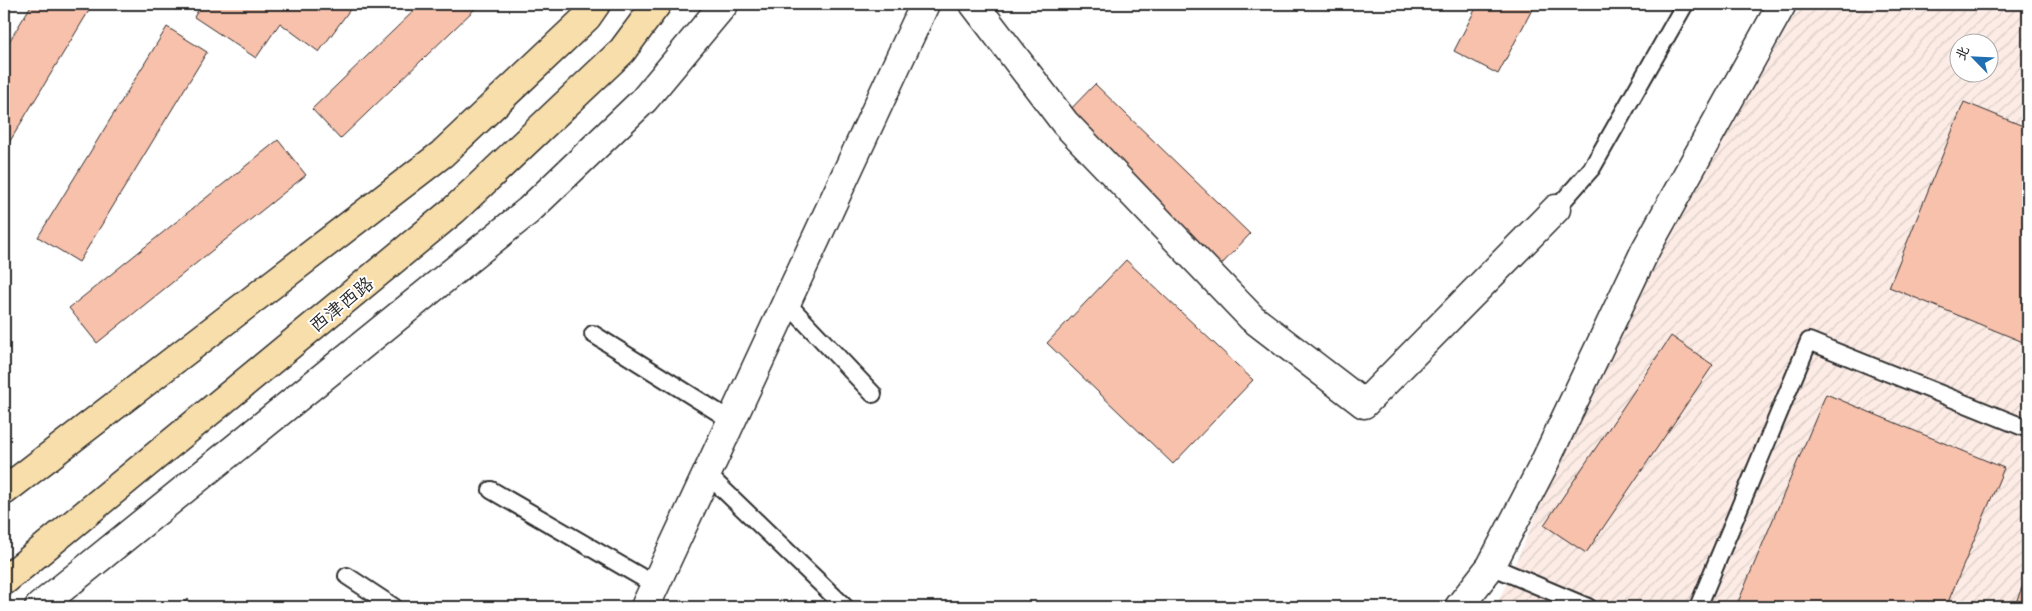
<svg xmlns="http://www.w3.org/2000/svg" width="2032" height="611" viewBox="0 0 2032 611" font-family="Mynerve,'LXGW WenKai TC',sans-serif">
  <defs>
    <pattern id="industrial-furrows" width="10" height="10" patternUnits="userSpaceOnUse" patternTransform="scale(1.25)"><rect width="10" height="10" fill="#fdece6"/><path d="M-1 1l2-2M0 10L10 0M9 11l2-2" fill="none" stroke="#d9cbc5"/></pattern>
  </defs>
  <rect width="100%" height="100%" fill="#fff"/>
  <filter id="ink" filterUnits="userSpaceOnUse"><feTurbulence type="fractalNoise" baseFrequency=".02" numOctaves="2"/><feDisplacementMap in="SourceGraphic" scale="10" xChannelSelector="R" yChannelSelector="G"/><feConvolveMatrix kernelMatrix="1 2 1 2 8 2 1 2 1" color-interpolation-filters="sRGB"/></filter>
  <g filter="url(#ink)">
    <!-- industrial -->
    <path fill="url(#industrial-furrows)" fill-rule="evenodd" d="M1801,4H2028V607H1496L1632,296ZM1960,42H1990V72H1960Z"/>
    <!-- building -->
    <g fill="#f8c1ac" stroke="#2b2b2b">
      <path d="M32,4H93L4,151V50Z"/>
      <path d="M202,4H354L319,52L280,23L256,58L194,17Z"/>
      <path d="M421,4H480L340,139L312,109Z"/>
      <path d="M1478,4H1535L1498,74L1454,51Z"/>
      <path d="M167,27L207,52L79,262L38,237Z"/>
      <path d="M1095,84L1250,234L1221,265L1065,115Z"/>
      <path d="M1964,102L2028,128V344L1889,287Z"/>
      <path d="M278,140L306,175L97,343L69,308Z"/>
      <path d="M1126,260L1253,380L1173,464L1047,343Z"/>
      <path d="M1671,336L1713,365L1586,553L1544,525Z"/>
      <path d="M1826,394L2004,468L1946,607H1736Z"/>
      <path d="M2028,573V607H2014Z"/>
      <path d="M188,599L194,607H178Z"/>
    </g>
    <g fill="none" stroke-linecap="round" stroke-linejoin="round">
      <!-- lane casing -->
      <g stroke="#2b2b2b" stroke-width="20">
        <g id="lane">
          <path d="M1556,209L1592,168L1685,4"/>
          <path d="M786,302L873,394"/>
          <path d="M593,334L732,421"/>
          <path d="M707,474L845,607"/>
          <path d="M491,490L655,585"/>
          <path d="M1491,566L1588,607"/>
          <path d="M347,576L394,607"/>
          <path d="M1698,607L1809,341L2028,429"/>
        </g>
      </g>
      <!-- street casing -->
      <g stroke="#2b2b2b" stroke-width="31">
        <g id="street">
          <path d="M974,4L1065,123L1252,318L1364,404L1556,209"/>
          <path d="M39,607L528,211L644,100L724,4"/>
          <path d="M645,607L925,4"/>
          <path d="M1459,607L1491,566L1542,468L1646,249L1782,4"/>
        </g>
      </g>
      <!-- primary casing -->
      <g stroke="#2b2b2b" stroke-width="31">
        <g id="primary">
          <path d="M4,491L442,154L587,17L596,4"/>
          <path d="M4,581L454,210L622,51L657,4"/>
        </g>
      </g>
      <!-- lane -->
      <use href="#lane" stroke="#fff" stroke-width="16"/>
      <!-- street -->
      <use href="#street" stroke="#fff" stroke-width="28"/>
      <!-- primary -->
      <use href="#primary" stroke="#f8deab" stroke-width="28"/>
    </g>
  </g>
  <g text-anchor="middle" stroke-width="4" stroke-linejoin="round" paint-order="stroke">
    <!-- street labels -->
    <g font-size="19" fill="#2b2b2b" stroke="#fff">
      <text transform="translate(341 304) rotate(-39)" y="7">西津西路</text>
    </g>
  </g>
  <!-- margin -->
  <rect width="2032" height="611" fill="none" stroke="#fff" stroke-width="20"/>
  <rect x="10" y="10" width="2012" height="591" fill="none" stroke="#2b2b2b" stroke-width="2" filter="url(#ink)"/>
  <!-- north arrow -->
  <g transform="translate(1974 58) rotate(294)"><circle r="24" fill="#ffffff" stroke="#aaaaaa"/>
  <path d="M0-4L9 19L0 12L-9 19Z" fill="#1f6fb2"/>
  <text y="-8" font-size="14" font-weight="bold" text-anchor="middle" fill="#2b2b2b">北</text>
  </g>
</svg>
